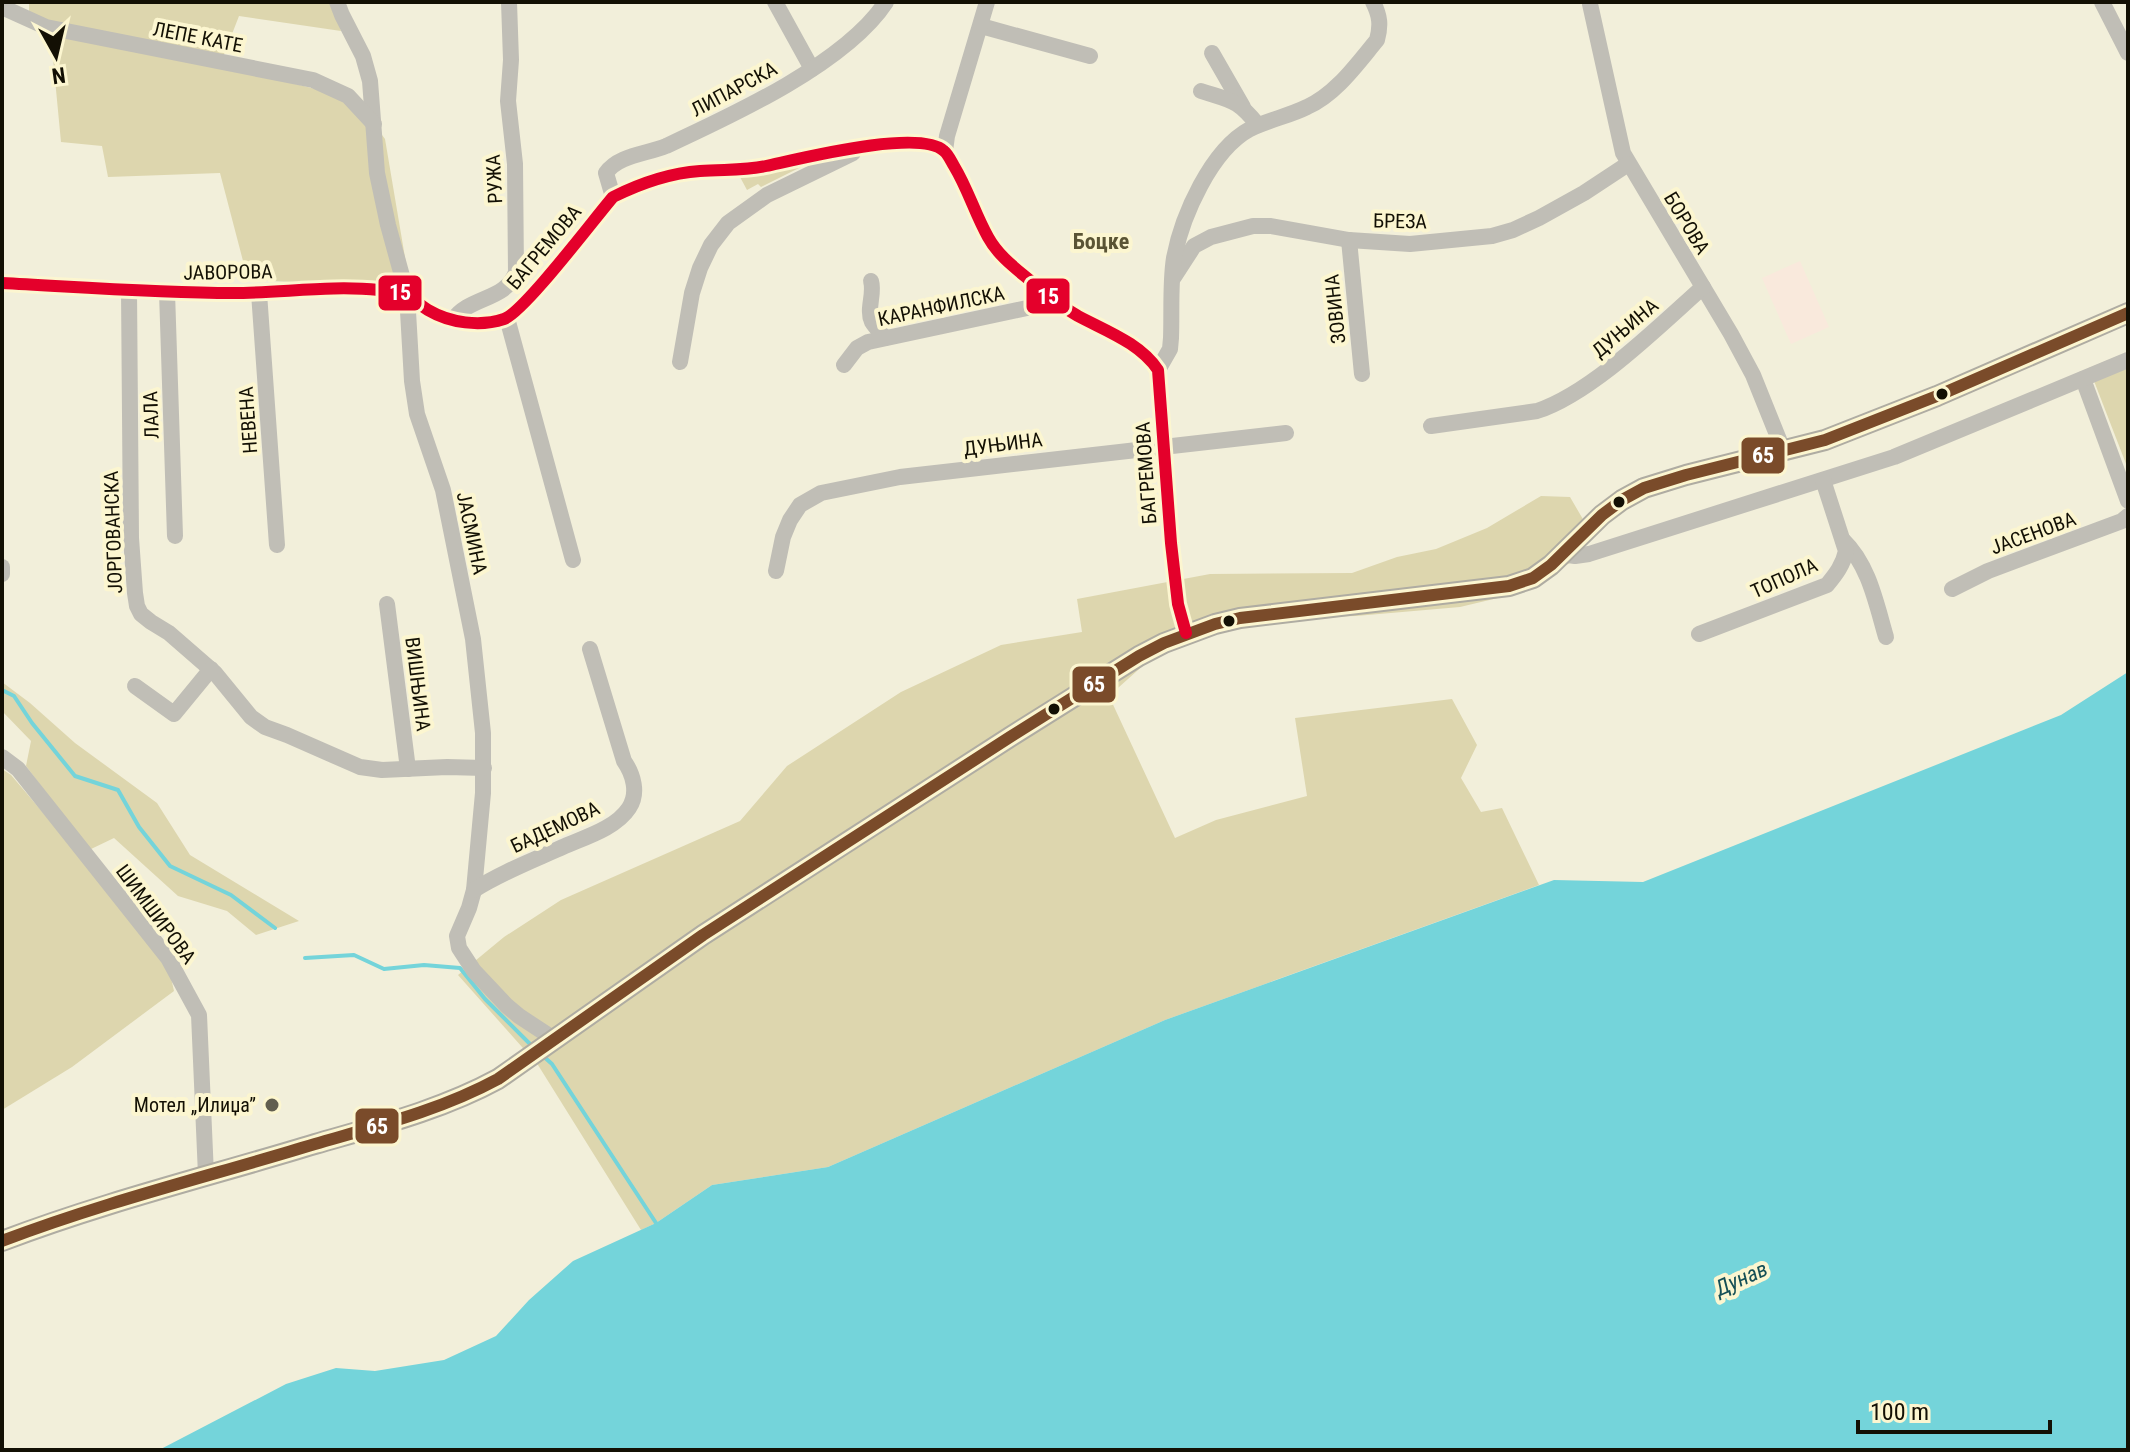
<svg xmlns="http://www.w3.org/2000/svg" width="2130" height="1452" viewBox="0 0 2130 1452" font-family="'Roboto Condensed',sans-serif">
  <rect width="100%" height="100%" fill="#f2efda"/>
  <!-- industrial -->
  <path fill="#f9e9dc" d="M1800,261L1829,327L1791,344L1762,278Z"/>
  <!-- green -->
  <g fill="#ddd6ae">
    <path d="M29,2H333L341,31L239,16L220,65L355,99L385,139L410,287L248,280L220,173L108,177L102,146L61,142L50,27L29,15Z"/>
    <path d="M803,166L761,187L758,184L747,190L740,177Z"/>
    <path d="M2128,352V469L2089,368Z"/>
    <path d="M1541,496L1570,497L1584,521L1572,562L1502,597L1460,607L1356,616L1268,618L1210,630L1147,662L1109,696L1175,838L1216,820L1307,796L1295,718L1452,699L1477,745L1461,778L1481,812L1502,808L1539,885L1165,1020L828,1167L712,1185L656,1223L641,1230L538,1065L458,975L504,937L561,900L740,821L787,766L901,692L1001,645L1082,632L1077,599L1210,574L1352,573L1397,557L1436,549L1487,528Z"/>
    <path d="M2,682L30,703L75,743L157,803L190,855L299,921L256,935L227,911L178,896L114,838L89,850L26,766L31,741L2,711Z"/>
    <path d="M2,769L11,775L79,855L169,969L174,991L72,1067L2,1110Z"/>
  </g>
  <!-- water -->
  <path fill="#74d4da" d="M2128,672V1450H159L286,1384L336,1368L375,1371L444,1360L496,1336L529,1300L573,1261L656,1223L712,1185L828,1167L1165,1020L1554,880L1643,882L2061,715Z"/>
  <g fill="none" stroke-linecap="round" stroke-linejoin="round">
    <!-- stream -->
    <g stroke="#74d4da" stroke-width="4">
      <path d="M2,690L14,696L32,723L75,776L118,790L139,827L170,866L231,895L275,928"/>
      <path d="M305,958L354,955L384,969L424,965L460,968L485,999L533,1047"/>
      <path d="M542,1055L552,1064L656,1223"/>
    </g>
    <!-- minor -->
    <g stroke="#c0beb6" stroke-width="16">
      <path d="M337,2L342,15L363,56L370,81L377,173L388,225L407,294L412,381L417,414L443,490L473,639L483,733V793L474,890L469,908L457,936L459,948L474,971L507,1006L519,1016L554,1039"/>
      <path d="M775,2L812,69"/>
      <path d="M2102,2L2128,53"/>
      <path d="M1590,4L1623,153L1731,334L1753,375L1784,452"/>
      <path d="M2,7L46,27L313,80L348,96L374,124"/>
      <path d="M981,26L1090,56"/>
      <path d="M1212,53L1243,107"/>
      <path d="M1201,91C1232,101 1237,99 1258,125"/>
      <path d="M945,151L947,136L987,2"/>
      <path d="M613,197L606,173C618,155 647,154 666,146C733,115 846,63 886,2"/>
      <path d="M1349,240L1362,374"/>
      <path d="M1174,277L1194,246L1211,237L1253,226H1271L1349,240L1410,244L1492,236L1513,230L1539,218L1584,193L1628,164"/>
      <path d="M871,281C875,294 866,309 872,322C875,327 881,333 885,338"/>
      <path d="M2,283C79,287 156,293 233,293C282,293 330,285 379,290C388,291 400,291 408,296C416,300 421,306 428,310C450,323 480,327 504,319C524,312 594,219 613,197C639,184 671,173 700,171C723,169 744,171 766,166C799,159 920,128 944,151C948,154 951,161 954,166C968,189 975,214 988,237C1000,259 1021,272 1039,288C1051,299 1064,308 1078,316C1106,331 1140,343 1158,370L1171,543L1178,604L1186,633"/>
      <path d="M129,290L131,538L135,593L137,606L141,614L151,622L169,633L215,673L251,717L265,727L287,735L360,767L382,770L447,767L484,768"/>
      <path d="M167,292L175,536"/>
      <path d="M259,293L277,545"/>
      <path d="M507,318L573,560"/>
      <path d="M453,320C469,296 506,301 516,272L515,164L508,101L511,60L509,2"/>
      <path d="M680,362L692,293L700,268L711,245L728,223L767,195L853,153"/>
      <path d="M844,365L857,348L868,342L1055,302"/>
      <path d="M1158,370L1170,349L1171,338C1172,312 1170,283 1174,258C1182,216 1211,150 1250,129C1268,120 1289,116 1307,107C1336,94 1357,64 1377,40C1381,25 1380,16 1373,2"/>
      <path d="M2083,379L2128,501"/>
      <path d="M1431,426L1537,411C1592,393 1659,326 1703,287"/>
      <path d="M1843,540C1869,565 1876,603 1886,637"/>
      <path d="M1562,554L1575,556L1589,554L1894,457L2128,360"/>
      <path d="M2,567V574"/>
      <path d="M776,571L783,537L790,520L800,505L821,493L900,477L1286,433"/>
      <path d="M1952,589L1988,571L2122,521L2128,516"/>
      <path d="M387,604L408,769"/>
      <path d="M1699,634L1827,585C1836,574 1843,565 1846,551L1823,480"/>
      <path d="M135,686L174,714L211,669"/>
      <path d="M2,757L18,769L168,958L199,1015L206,1175"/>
      <path d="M474,890C502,872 534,860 565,846C586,837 616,828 629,808C639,793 633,774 624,761L590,649"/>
    </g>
    <!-- major -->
    <path stroke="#afaca2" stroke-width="22" d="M2,1241C104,1202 210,1176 315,1144C377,1126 441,1110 498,1079L703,935L1010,737L1139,656L1164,643L1215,624L1240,618L1509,586L1533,578L1551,565L1602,515L1622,500L1644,488L1686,475L1825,440L1937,396L2128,313"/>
    <!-- bus-1 casing -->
    <g stroke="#fcf6d0" stroke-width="18">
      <path id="bus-1" d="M2,1241C104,1202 210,1176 315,1144C377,1126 441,1110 498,1079L703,935L1010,737L1139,656L1164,643L1215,624L1240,618L1509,586L1533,578L1551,565L1602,515L1622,500L1644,488L1686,475L1825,440L1937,396L2128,313"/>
    </g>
    <!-- bus-2 casing -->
    <g stroke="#fcf6d0" stroke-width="18">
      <path id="bus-2" d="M2,283C79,287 156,293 233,293C282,293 330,285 379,290C388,291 400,291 408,296C416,300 421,306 428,310C450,323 480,327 504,319C524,312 594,219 613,197C639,184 671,173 700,171C723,169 744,171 766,166C799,159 920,128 944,151C948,154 951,161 954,166C968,189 975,214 988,237C1000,259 1021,272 1039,288C1051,299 1064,308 1078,316C1106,331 1140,343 1158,370L1171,543L1178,604L1186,633"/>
    </g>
    <!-- bus-1 -->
    <use href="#bus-1" stroke="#7a4b2a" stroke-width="12"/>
    <!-- bus-2 -->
    <use href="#bus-2" stroke="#e4002b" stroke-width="12"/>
  </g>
  <!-- markers -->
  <g fill="#131004" stroke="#fcf6d0" stroke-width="3">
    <circle cx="1942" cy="394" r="7"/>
    <circle cx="1619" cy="502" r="7"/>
    <circle cx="1229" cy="621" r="7"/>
    <circle cx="1054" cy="709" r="7"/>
  </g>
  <circle fill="#615e4f" stroke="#fcf6d0" stroke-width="3" cx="272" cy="1105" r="8"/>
  <g text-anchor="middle" stroke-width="8" stroke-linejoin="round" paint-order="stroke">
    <!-- street labels -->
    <g font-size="20" fill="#131004" stroke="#fcf6d0">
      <text transform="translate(198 37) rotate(11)" y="7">ЛЕПЕ КАТЕ</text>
      <text transform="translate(734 89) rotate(-28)" y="7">ЛИПАРСКА</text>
      <text transform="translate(494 179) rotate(-93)" y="7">РУЖА</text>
      <text transform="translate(1400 221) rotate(1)" y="7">БРЕЗА</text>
      <text transform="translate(1687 223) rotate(59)" y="7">БОРОВА</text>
      <text transform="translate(544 247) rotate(-50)" y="7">БАГРЕМОВА</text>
      <text transform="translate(228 272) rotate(-1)" y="7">ЈАВОРОВА</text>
      <text transform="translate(941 306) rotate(-12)" y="7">КАРАНФИЛСКА</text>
      <text transform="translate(1335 309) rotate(-96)" y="7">ЗОВИНА</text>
      <text transform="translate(1625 328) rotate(-40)" y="7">ДУЊИНА</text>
      <text transform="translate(151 415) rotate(-92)" y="7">ЛАЛА</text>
      <text transform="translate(248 420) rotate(-94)" y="7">НЕВЕНА</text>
      <text transform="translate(1003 444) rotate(-7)" y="7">ДУЊИНА</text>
      <text transform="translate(1146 473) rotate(-94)" y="7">БАГРЕМОВА</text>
      <text transform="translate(113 532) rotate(-92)" y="7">ЈОРГОВАНСКА</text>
      <text transform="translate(472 533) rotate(78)" y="7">ЈАСМИНА</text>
      <text transform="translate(2033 533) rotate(-20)" y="7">ЈАСЕНОВА</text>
      <text transform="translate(1784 578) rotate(-24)" y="7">ТОПОЛА</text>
      <text transform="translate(418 684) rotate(83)" y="7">ВИШЊИНА</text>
      <text transform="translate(555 827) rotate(-25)" y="7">БАДЕМОВА</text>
      <text transform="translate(156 914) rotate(53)" y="7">ШИМШИРОВА</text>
    </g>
    <!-- poi labels -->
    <g font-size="20" fill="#131004" stroke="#fcf6d0" text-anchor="end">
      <text x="256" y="1112">Мотел „Илиџа”</text>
    </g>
    <!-- neighbourhood labels -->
    <g font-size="22" font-weight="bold" fill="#5a5434" stroke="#fcf6d0">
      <text x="1101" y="249">Боцке</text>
    </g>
    <!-- water labels -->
    <g font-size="22" font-style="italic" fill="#154f56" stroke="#fcf6d0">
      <text transform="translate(1741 1278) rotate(-24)" y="8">Дунав</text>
    </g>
  </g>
  <g stroke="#fcf6d0" stroke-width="3">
    <rect x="377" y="274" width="46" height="38" rx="8" fill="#e4002b"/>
    <rect x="1025" y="277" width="46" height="38" rx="8" fill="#e4002b"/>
    <rect x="1740" y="436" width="46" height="39" rx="8" fill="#7a4b2a"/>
    <rect x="1071" y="665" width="46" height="39" rx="8" fill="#7a4b2a"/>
    <rect x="354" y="1107" width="46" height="38" rx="8" fill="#7a4b2a"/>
  </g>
  <g font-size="22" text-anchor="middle" font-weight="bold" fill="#fff">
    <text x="400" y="300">15</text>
    <text x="1048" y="304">15</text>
    <text x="1763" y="463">65</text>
    <text x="1094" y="692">65</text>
    <text x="377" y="1134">65</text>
  </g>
  <!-- border -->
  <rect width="2130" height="1452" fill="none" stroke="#131004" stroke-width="8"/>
  <!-- north arrow -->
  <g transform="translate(56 56) rotate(172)" stroke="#fcf6d0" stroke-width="6" paint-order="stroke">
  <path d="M0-6L14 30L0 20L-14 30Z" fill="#131004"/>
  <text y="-12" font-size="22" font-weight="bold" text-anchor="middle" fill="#131004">N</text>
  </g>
  <!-- scale -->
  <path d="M1858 1420v12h192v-12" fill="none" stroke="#131004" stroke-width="4"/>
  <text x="1870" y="1420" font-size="24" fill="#131004" stroke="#fcf6d0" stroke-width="6" paint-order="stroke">100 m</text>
</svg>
